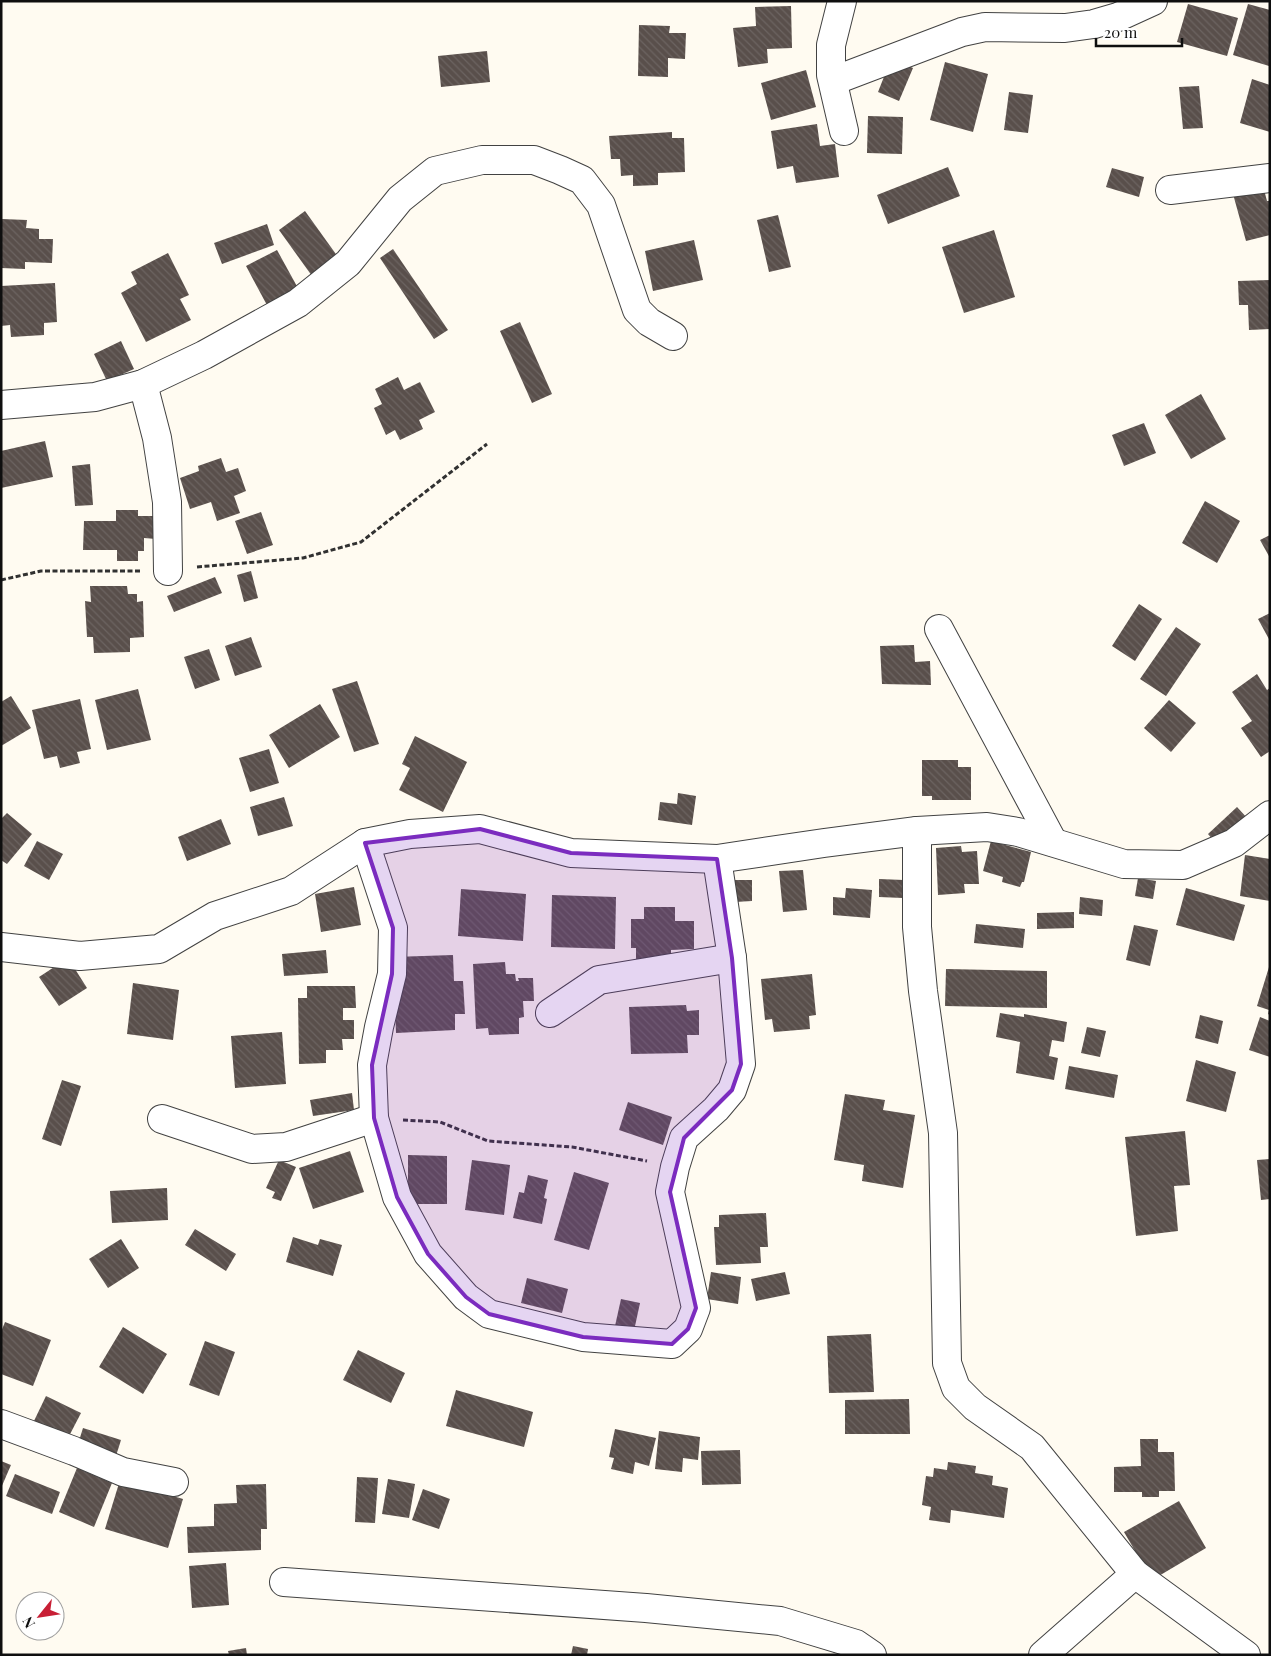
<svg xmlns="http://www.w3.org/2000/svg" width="1271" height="1656" viewBox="0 0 1271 1656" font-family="'Playfair Display',serif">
  <defs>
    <pattern id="building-back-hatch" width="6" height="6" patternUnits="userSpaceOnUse" patternTransform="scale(1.25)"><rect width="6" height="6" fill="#594f4b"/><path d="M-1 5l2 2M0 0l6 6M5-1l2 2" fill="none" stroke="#6c6461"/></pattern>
  </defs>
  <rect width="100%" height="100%" fill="#fffbf1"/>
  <!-- building -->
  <g fill="url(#building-back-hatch)">
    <path d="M1188,4L1238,18L1227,56L1177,42Z"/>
    <path d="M1248,4L1270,10L1269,66L1233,55Z"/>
    <path d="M791,6L792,48L767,49L768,63L738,67L733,28L756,26L755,7Z"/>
    <path d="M639,25L670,26L669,33H686L685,59L668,58V77L638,76Z"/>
    <path d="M487,51L490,82L441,87L438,56Z"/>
    <path d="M891,59L913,68L899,101L878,92Z"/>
    <path d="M945,62L988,74L973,132L930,120Z"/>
    <path d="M806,70L816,107L771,120L761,83Z"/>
    <path d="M1252,79L1270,85V132L1240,123Z"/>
    <path d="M1199,86L1203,128L1183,129L1179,87Z"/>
    <path d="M1009,92L1033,95L1028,133L1004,130Z"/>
    <path d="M868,116L903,117L902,154L867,153Z"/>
    <path d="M817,124L820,146L835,144L839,177L796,183L793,166L777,169L771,131Z"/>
    <path d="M672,132V138H684L685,172L658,173V185L633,186V175L621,176L620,159H611L609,136Z"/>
    <path d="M948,167L960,196L888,224L877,195Z"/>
    <path d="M1112,168L1144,177L1139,197L1106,187Z"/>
    <path d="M1263,186L1267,201H1270V235L1246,241L1233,194Z"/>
    <path d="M305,211L338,257L312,276L279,230Z"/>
    <path d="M778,215L791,267L769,272L757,220Z"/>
    <path d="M2,219L27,220L26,228L39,229V239H53L52,263L25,262V269L1,268Z"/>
    <path d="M267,224L274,245L222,264L214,243Z"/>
    <path d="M994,230L1015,297L964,313L942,247Z"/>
    <path d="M694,240L703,280L653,291L645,251Z"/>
    <path d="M393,249L448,330L434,339L380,258Z"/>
    <path d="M277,250L299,290L268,307L246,266Z"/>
    <path d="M168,253L189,295L180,299L191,320L146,342L121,293L137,284L131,272Z"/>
    <path d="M1270,280V329L1249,330L1248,305H1239L1238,281Z"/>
    <path d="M55,283L57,322L44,323V335L11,337L10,325L1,326V286Z"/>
    <path d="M520,322L552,394L532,403L500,331Z"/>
    <path d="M121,341L134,369L107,381L94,354Z"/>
    <path d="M398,377L404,390L420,382L435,412L419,420L423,429L400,440L395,430L386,435L374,408L382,404L375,389Z"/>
    <path d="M1201,394L1226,439L1191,459L1165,415Z"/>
    <path d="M1144,423L1156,453L1124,466L1112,435Z"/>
    <path d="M45,441L53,477L1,488V451Z"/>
    <path d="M221,458L226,472L238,468L246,491L234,496L240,513L217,521L211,502L190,509L180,478L199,471L198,466Z"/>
    <path d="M90,464L93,505L75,506L72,466Z"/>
    <path d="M1205,501L1240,521L1217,563L1182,543Z"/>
    <path d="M116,510H138V516H156V539L144,538V551H138V561H117V550H83L84,521H116Z"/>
    <path d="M261,512L273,545L247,554L235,521Z"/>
    <path d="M1270,535V558L1260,540Z"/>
    <path d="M251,571L258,598L244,602L237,575Z"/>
    <path d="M215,577L222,593L174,612L167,596Z"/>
    <path d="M90,586H127L128,594H137V602L143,601L144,637L130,638V652L94,653L93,637H87L85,601L91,602Z"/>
    <path d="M1139,604L1162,619L1135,661L1112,646Z"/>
    <path d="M1270,613V641L1258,619Z"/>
    <path d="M1176,627L1201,644L1166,696L1140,679Z"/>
    <path d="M251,637L262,667L235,676L225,646Z"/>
    <path d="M914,645L915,662L930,661L931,685L882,684L880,646Z"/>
    <path d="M209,649L220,680L195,689L184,657Z"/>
    <path d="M1257,674L1267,690L1270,688V751L1261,757L1241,728L1252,721L1232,692Z"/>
    <path d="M357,681L379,744L354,752L332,689Z"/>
    <path d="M138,689L151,740L107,750L95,700Z"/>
    <path d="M11,696L31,728L1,746V702Z"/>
    <path d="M80,699L91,749L77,752L80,763L60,768L57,756L44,759L32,710Z"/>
    <path d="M1169,700L1196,723L1171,752L1144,728Z"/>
    <path d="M320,704L340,737L289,768L269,735Z"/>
    <path d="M415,736L467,762L443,812L399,790L410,768L402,764Z"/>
    <path d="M269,749L279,783L250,792L239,758Z"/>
    <path d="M922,760H958V767H971V800H932V796H922Z"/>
    <path d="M678,793L696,796L692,825L658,820L660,802L677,804Z"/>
    <path d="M284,797L293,826L258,836L250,807Z"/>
    <path d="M1237,807L1248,819L1218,846L1208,834Z"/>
    <path d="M7,813L32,834L7,864L1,860V819Z"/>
    <path d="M221,819L231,844L187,861L178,837Z"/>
    <path d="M37,841L63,854L49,880L24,866Z"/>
    <path d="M991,841L1031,852L1024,882H1022L1020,887L1002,882L1003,877L983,871Z"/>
    <path d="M961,846L962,852L977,851L979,884H964L965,893L938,895L936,848Z"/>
    <path d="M1245,855L1270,859V901L1240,896Z"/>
    <path d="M803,870L807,910L783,912L779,871Z"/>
    <path d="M1138,878L1156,881L1153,899L1135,896Z"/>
    <path d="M879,879L904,880L903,898L879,897Z"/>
    <path d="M735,880H752V901L735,902Z"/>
    <path d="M354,887L361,925L321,932L315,894Z"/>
    <path d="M846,888L872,890L870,918L833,915V897L845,898Z"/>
    <path d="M1186,888L1245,905L1234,941L1176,925Z"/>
    <path d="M461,889L526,894L523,941L458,936Z"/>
    <path d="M552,895L616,897L615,949L551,947Z"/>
    <path d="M1080,897L1103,900L1102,916L1079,914Z"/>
    <path d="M644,907H675V921H694V949L671,950V959H636V948H631V919H644Z"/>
    <path d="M1074,912V928L1037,929V913Z"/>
    <path d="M976,924L1025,929L1023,948L974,943Z"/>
    <path d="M1134,925L1158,930L1150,966L1126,960Z"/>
    <path d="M326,950L328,973L284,976L282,954Z"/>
    <path d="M453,955L454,981H463L465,1014H455V1030L396,1033L393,957Z"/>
    <path d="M68,958L87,988L59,1006L39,977Z"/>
    <path d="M505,962L506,974H515L516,981H519L518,978H533L534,1001H523L524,1017L519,1018V1034L489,1035L488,1028L476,1029L473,964Z"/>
    <path d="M1269,967H1270V1015L1268,1014L1269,1010L1257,1006Z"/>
    <path d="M946,969L1047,971V1008L945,1006Z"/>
    <path d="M812,974L816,1015L809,1016L810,1029L774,1032L772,1019L765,1020L761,979Z"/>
    <path d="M133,983L179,990L173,1040L127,1034Z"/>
    <path d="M307,986H355L356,1008H343V1020H354V1039H342L343,1050H326V1063L299,1064L298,998H307Z"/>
    <path d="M686,1005L687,1011L699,1010V1035H687L688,1053L631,1054L629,1007Z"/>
    <path d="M1000,1013L1024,1017V1014L1067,1022L1064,1042L1052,1040L1049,1056L1058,1058L1054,1080L1016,1073L1020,1042L996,1037Z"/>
    <path d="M1200,1015L1223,1021L1218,1044L1195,1038Z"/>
    <path d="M1260,1017L1270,1021V1057L1249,1050Z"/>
    <path d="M1087,1027L1106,1031L1100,1057L1081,1053Z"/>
    <path d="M282,1032L286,1084L235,1088L231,1036Z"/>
    <path d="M1196,1060L1236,1072L1226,1112L1186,1101Z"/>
    <path d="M1069,1066L1118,1075L1114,1098L1065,1089Z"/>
    <path d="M62,1080L81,1086L61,1146L42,1139Z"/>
    <path d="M352,1093L354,1110L313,1116L310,1100Z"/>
    <path d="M845,1094L885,1100L883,1110L915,1115L903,1188L862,1181L864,1165L834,1160Z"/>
    <path d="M628,1102L672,1117L663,1145L619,1130Z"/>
    <path d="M1185,1131L1190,1185L1174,1186L1178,1231L1136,1236L1125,1137Z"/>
    <path d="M350,1151L364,1192L313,1209L299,1168Z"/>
    <path d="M408,1155L447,1156V1204H408Z"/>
    <path d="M1270,1159V1199L1261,1200L1257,1160Z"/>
    <path d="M279,1160L296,1167L281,1201L272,1198L275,1192L266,1188Z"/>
    <path d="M472,1160L510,1165L504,1215L465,1210Z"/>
    <path d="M574,1172L609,1183L589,1250L554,1240Z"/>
    <path d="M528,1175L548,1180L544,1198L547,1199L542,1224L513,1218L519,1192L524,1193Z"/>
    <path d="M167,1188L168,1220L112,1223L110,1191Z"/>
    <path d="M766,1213L768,1247H760L761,1263L716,1265L714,1227H719V1215Z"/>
    <path d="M195,1229L236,1254L226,1271L185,1245Z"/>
    <path d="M293,1237L318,1245L320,1239L342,1245L333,1276L286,1262Z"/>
    <path d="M121,1239L139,1268L108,1288L89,1259Z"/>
    <path d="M711,1272L741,1277L738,1304L707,1299Z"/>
    <path d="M785,1272L790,1294L756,1301L751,1279Z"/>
    <path d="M527,1278L568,1289L562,1313L521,1303Z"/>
    <path d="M621,1299L640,1303L632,1340L613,1335Z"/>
    <path d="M5,1322L51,1340L33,1386L1,1374V1332Z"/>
    <path d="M123,1327L167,1354L143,1394L99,1367Z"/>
    <path d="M871,1334L874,1392L829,1393L827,1336Z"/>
    <path d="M205,1341L235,1352L219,1396L189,1385Z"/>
    <path d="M358,1350L405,1373L391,1403L343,1380Z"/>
    <path d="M456,1390L533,1412L524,1447L446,1426Z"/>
    <path d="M46,1396L81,1413L67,1440L33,1423Z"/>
    <path d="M909,1399L910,1434H845V1400Z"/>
    <path d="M83,1428L121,1440L115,1459L77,1447Z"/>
    <path d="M615,1429L656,1438L649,1466L635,1462L633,1474L611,1469L614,1458L609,1457Z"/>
    <path d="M659,1431L700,1437L698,1460L683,1458L682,1472L655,1469Z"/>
    <path d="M1140,1439H1158V1452H1174L1175,1491H1159V1497H1142V1492H1114V1467L1141,1466Z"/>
    <path d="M740,1450L741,1484L702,1485L701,1451Z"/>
    <path d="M1,1461L11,1465L1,1488Z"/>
    <path d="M948,1462L976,1466L975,1473L993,1476L992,1485L1008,1488L1004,1518L951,1510L950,1523L929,1520L931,1507L922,1505L926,1476L933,1477L934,1468L947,1470Z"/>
    <path d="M77,1468L112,1483L94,1527L59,1512Z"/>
    <path d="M15,1474L60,1492L52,1514L6,1496Z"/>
    <path d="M357,1477L378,1478L375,1523L355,1522Z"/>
    <path d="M388,1479L415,1484L409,1518L382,1514Z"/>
    <path d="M120,1480L183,1499L168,1548L105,1529Z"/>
    <path d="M266,1484L267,1529H261V1550L188,1553L187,1527L214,1526V1504L237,1503L236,1485Z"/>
    <path d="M423,1489L450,1499L439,1529L412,1520Z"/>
    <path d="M1179,1501L1206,1548L1152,1580L1124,1532Z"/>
    <path d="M226,1563L229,1605L192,1608L189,1566Z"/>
    <path d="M573,1646L588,1649L587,1655H571Z"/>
    <path d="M246,1648L247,1655H229L228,1651Z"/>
  </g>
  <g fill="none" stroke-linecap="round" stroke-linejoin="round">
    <!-- street casing -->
    <g stroke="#424242" stroke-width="30">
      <g id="street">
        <path d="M842,1L831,45V75L844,131"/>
        <path d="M833,81L962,32L985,27L1065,28L1094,24L1118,17L1153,1"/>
        <path d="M1170,190L1270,178"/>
        <path d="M143,384L157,438L167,502L168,571"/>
        <path d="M1,405L95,397L143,384L204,355L298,303L348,263L400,199L435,171L482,160H534L560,170L582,180L601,205L637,310L649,322L673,336"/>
        <path d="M939,629L1053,842"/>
        <path d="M917,831V927L923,991L943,1133L947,1363L956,1388L975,1407L1032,1447L1135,1574L1246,1655"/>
        <path d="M365,843L393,928L392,974L379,1027L372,1065L374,1118L397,1197L428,1254L466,1297L489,1314L583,1337L672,1344L688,1329L696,1308L670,1192L675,1167L684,1138L716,1109L732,1090L741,1064L732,958L717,859"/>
        <path d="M1,947L80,956L159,949L215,916L291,891L365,843L410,834L480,829L571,853L717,859L824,843L917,831L987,827L1018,832L1124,864L1183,865L1234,843L1270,815"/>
        <path d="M550,1013L599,980L732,958"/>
        <path d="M162,1119L252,1149L286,1147L374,1118"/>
        <path d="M1,1424L74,1451L123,1472L174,1482"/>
        <path d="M284,1582L646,1608L780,1621L856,1644L872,1655"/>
        <path d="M1043,1655L1135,1574"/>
      </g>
    </g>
    <!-- path -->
    <g stroke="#313131" stroke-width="3" stroke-dasharray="5 2.5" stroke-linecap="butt">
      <path d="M197,567L303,558L361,542L487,444"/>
      <path d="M1,580L41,571H141"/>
      <path d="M403,1120L440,1122L488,1141L572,1147L647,1161"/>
    </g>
    <!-- street -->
    <use href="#street" stroke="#fff" stroke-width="28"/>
  </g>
  <!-- marked area -->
  <path fill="#7b2cbf" fill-opacity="0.2" stroke="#7b2cbf" stroke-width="4" stroke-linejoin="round" d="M480,829L571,853L717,859L732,958L741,1064L732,1090L684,1138L670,1192L696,1308L688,1329L672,1344L583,1337L489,1314L466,1297L428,1254L397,1197L374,1118L372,1065L392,974L393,928L365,843Z"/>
  <!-- border -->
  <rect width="1271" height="1656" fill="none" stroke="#0f0f0f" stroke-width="5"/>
  <!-- north arrow -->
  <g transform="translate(40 1616) rotate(240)"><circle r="24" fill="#ffffff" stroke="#9f9f9f"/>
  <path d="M0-4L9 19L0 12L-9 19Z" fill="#c81f35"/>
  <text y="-8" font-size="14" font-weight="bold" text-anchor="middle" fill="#0f0f0f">N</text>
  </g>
  <!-- scale -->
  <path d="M1096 38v8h86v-8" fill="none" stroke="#0f0f0f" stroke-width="2.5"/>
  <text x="1104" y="38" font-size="15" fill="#0f0f0f" stroke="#ffffff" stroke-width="4" paint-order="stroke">20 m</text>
</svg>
